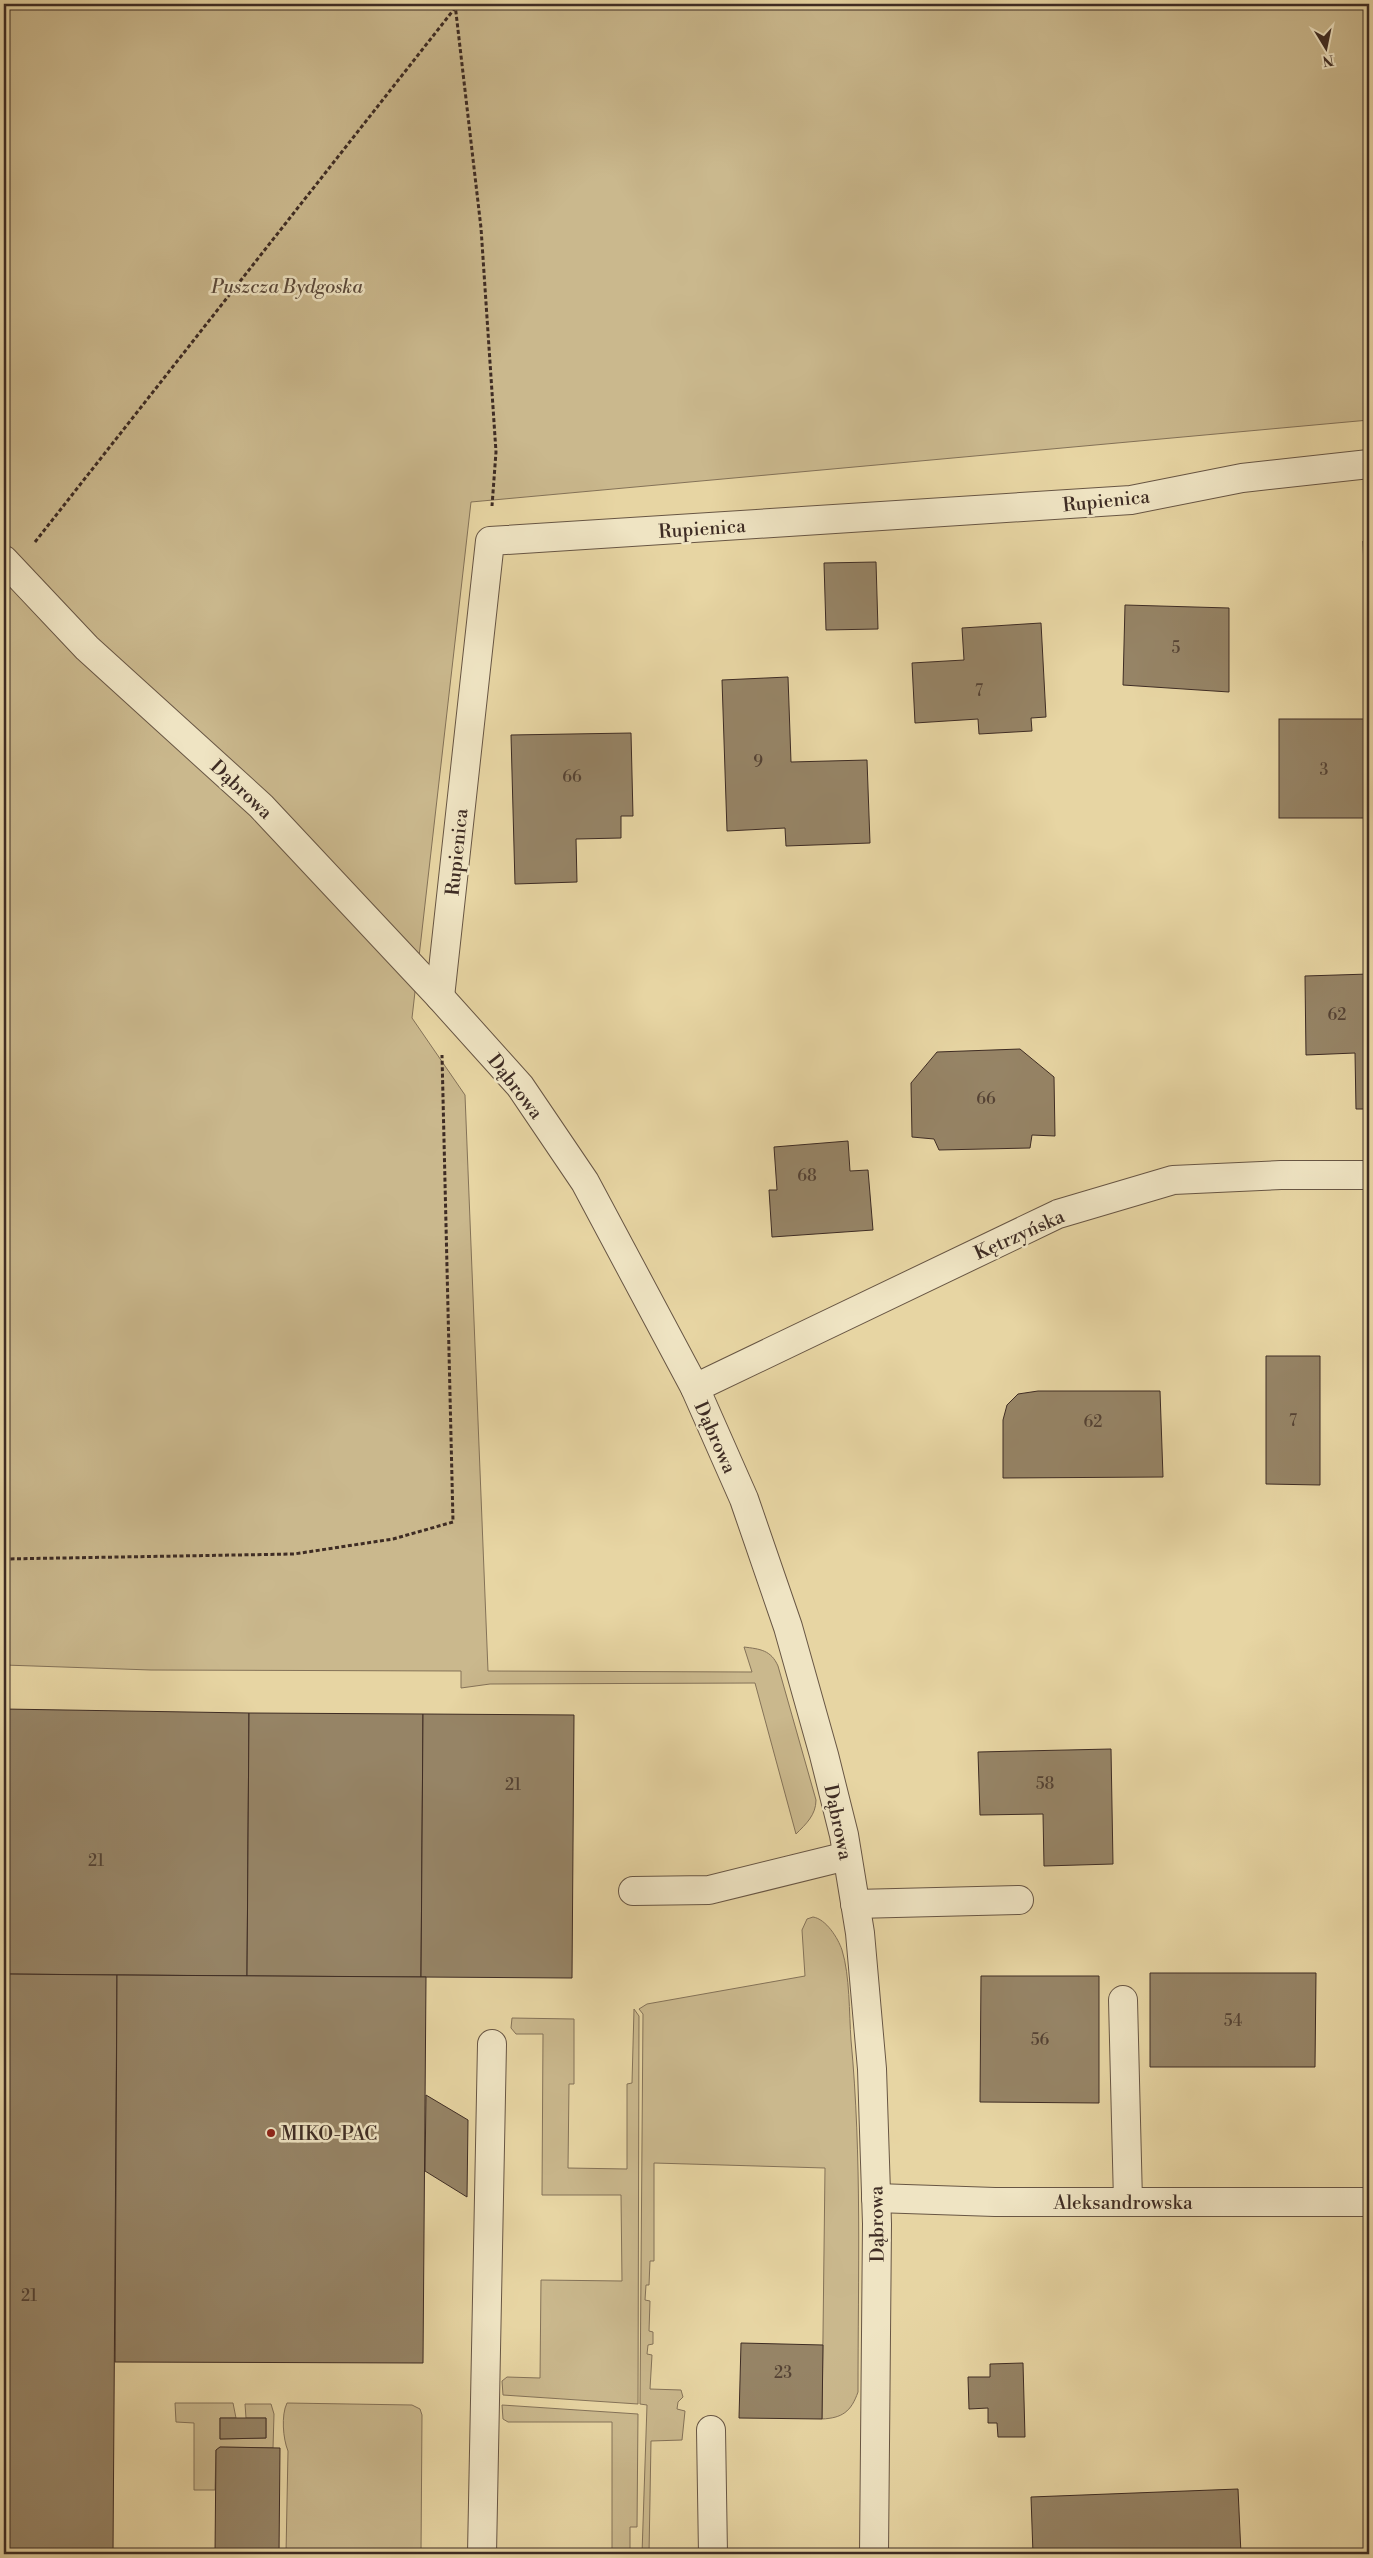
<svg xmlns="http://www.w3.org/2000/svg" width="1373" height="2558" viewBox="0 0 1373 2558" font-family="'Libre Bodoni',serif">
  <rect width="100%" height="100%" fill="#e7d5a3"/>
  <filter id="stains"><feTurbulence type="fractalNoise" baseFrequency=".004" numOctaves="4"/><feColorMatrix values="0 0 0 0 .2 0 0 0 0 .09 0 0 0 0 .02 0 0 0 .5 -.17"/></filter>
  <radialGradient id="worn" r=".72"><stop offset=".6" stop-color="#630" stop-opacity="0"/><stop offset="1" stop-color="#630" stop-opacity=".3"/></radialGradient>
  <!-- green -->
  <g fill="#cab88d" stroke="#847258">
    <path d="M4,4H1369V420L471,502L412,1018L465,1095L488,1671L752,1672L744,1647C760,1649 771,1650 778,1666L816,1800C816,1815 806,1824 796,1834L755,1683L490,1684L461,1688V1671L151,1670L4,1665Z"/>
    <path d="M813,1917C826,1919 838,1938 842,1950C850,1976 849,2013 851,2040C862,2157 858,2275 858,2392C851,2412 842,2418 822,2419L825,2168L654,2163V2261H650L649,2285H646L645,2300L650,2301L649,2331L653,2332V2344L648,2345L647,2354L652,2355L650,2389L681,2390L683,2397L678,2402L677,2409L685,2411L682,2440L651,2441L649,2554H642L647,2405L640,2404L643,2014L639,2009L647,2004L805,1976L802,1930L807,1919Z"/>
    <path d="M634,2009L639,2016L638,2404L503,2395L502,2381L507,2377L540,2378L541,2280L622,2281L621,2195H542L543,2034H516L511,2028L512,2018L574,2019V2084H569L568,2168L627,2169V2084L632,2083Z"/>
    <path d="M175,2403H233L236,2418H220V2439L266,2438V2418H246L245,2404H271L274,2414L273,2448L220,2447L216,2450L215,2490H194V2423L176,2422Z"/>
    <path d="M287,2403L412,2405L420,2409L422,2415L421,2554H286L288,2451C283,2439 281,2415 287,2403Z"/>
    <path d="M502,2405L638,2414L637,2527H630V2554H612V2422H508L503,2419Z"/>
  </g>
  <!-- building -->
  <g fill="#968466" stroke="#3e2c24">
    <path d="M1369,540V599H1365L1363,541Z"/>
    <path d="M876,562L878,629L826,630L824,563Z"/>
    <path d="M1125,605L1229,608V692L1123,685Z"/>
    <path d="M1041,623L1046,717L1031,718L1032,731L979,734L978,719L915,723L912,663L964,660L962,628Z"/>
    <path d="M788,677L791,762L867,760L870,843L786,846L785,828L727,831L722,680Z"/>
    <rect x="1279" y="719" width="90" height="99"/>
    <path d="M631,733L633,816H621V838L576,839L577,882L515,884L511,735Z"/>
    <path d="M1369,974V1109H1356L1355,1053L1306,1055L1305,976Z"/>
    <path d="M1020,1049L1054,1077L1055,1136L1032,1135L1030,1148L939,1150L934,1139L912,1137L911,1083L937,1052Z"/>
    <path d="M848,1141L850,1171L868,1170L873,1230L772,1237L769,1190H777L774,1147Z"/>
    <path d="M1266,1356H1320V1485L1266,1484Z"/>
    <path d="M1038,1391H1160L1163,1477L1003,1478V1420L1007,1405L1018,1394Z"/>
    <path d="M4,1709L249,1713L247,1976L4,1974Z"/>
    <path d="M249,1713L423,1714L421,1977L247,1976Z"/>
    <path d="M423,1714L574,1715L572,1978L421,1977Z"/>
    <path d="M1111,1749L1113,1864L1044,1866L1043,1814L980,1815L978,1752Z"/>
    <path d="M1150,1973H1316L1315,2067H1150Z"/>
    <path d="M4,1974L117,1975L113,2554H4Z"/>
    <path d="M117,1975L426,1977L423,2363L115,2362Z"/>
    <path d="M981,1976H1099V2103L980,2102Z"/>
    <path d="M426,2095L468,2120L467,2197L425,2171Z"/>
    <path d="M741,2343L823,2345L822,2419L739,2418Z"/>
    <path d="M1023,2363L1025,2437H998L997,2423H988V2408L969,2409L968,2377H990V2364Z"/>
    <path d="M220,2418H266V2438L220,2439Z"/>
    <path d="M220,2447L280,2448L279,2554H215L216,2450Z"/>
    <path d="M1238,2489L1241,2554H1033L1031,2497Z"/>
  </g>
  <g fill="none" stroke-linecap="round" stroke-linejoin="round">
    <!-- minor casing -->
    <g stroke="#685644" stroke-width="30">
      <g id="minor">
        <path d="M4,560L87,648L261,806L440,997L520,1086L585,1182L695,1388L744,1499L788,1627L824,1755L844,1835L860,1933L872,2069L877,2224L874,2554"/>
        <path d="M440,997L490,541L1131,500L1242,478L1369,464"/>
        <path d="M695,1388L1058,1214L1173,1180L1281,1175H1369"/>
        <path d="M633,1891L709,1890L847,1856"/>
        <path d="M855,1904L1019,1900"/>
        <path d="M1123,2000L1128,2201"/>
        <path d="M876,2198L995,2202H1369"/>
        <path d="M711,2430L713,2554"/>
        <path d="M482,2554L492,2044"/>
      </g>
    </g>
    <!-- path -->
    <g stroke="#3e2c24" stroke-width="3" stroke-dasharray="4 2.5" stroke-linecap="butt">
      <path d="M455,4L481,228L496,452L492,506"/>
      <path d="M35,542L455,8L478,4"/>
      <path d="M4,1559L294,1554L393,1539L453,1522L442,1055"/>
    </g>
    <!-- minor -->
    <use href="#minor" stroke="#efe4c3" stroke-width="28"/>
  </g>
  <!-- markers -->
  <circle fill="#8f2418" stroke="#efe4c3" stroke-width="2" cx="271" cy="2133" r="5"/>
  <g text-anchor="middle" stroke-width="5" stroke-linejoin="round" paint-order="stroke">
    <!-- number labels -->
    <g font-size="16" fill="#544234">
      <text x="1176" y="653">5</text>
      <text x="979" y="696">7</text>
      <text x="758" y="767">9</text>
      <text x="1324" y="775">3</text>
      <text x="572" y="782">66</text>
      <text x="1337" y="1020">62</text>
      <text x="986" y="1104">66</text>
      <text x="807" y="1181">68</text>
      <text x="1293" y="1426">7</text>
      <text x="1093" y="1427">62</text>
      <text x="1045" y="1789">58</text>
      <text x="513" y="1790">21</text>
      <text x="96" y="1866">21</text>
      <text x="1233" y="2026">54</text>
      <text x="1040" y="2045">56</text>
      <text x="29" y="2301">21</text>
      <text x="783" y="2378">23</text>
    </g>
    <!-- park labels -->
    <g font-size="19" font-style="italic" fill="#5a4839" stroke="#efe4c3">
      <text x="287" y="293">Puszcza Bydgoska</text>
    </g>
    <!-- street labels -->
    <g font-size="19" fill="#3e2c24" stroke="#efe4c3">
      <text transform="translate(1106 500) rotate(-6)" y="7">Rupienica</text>
      <text transform="translate(702 528) rotate(-4)" y="7">Rupienica</text>
      <text transform="translate(242 789) rotate(43)" y="7">Dąbrowa</text>
      <text transform="translate(456 852) rotate(-84)" y="7">Rupienica</text>
      <text transform="translate(516 1086) rotate(52)" y="7">Dąbrowa</text>
      <text transform="translate(1019 1234) rotate(-24)" y="7">Kętrzyńska</text>
      <text transform="translate(716 1437) rotate(66)" y="7">Dąbrowa</text>
      <text transform="translate(839 1822) rotate(78)" y="7">Dąbrowa</text>
      <text x="1123" y="2209">Aleksandrowska</text>
      <text transform="translate(876 2224) rotate(-91)" y="7">Dąbrowa</text>
    </g>
    <!-- poi labels -->
    <g font-size="19" fill="#3e2c24" stroke="#efe4c3" text-anchor="start">
      <text x="281" y="2140">MIKO-PAC</text>
    </g>
  </g>
  <!-- margin -->
  <rect width="1373" height="2558" fill="none" stroke="#e7d5a3" stroke-width="20"/>
  <rect x="5" y="5" width="1363" height="2548" fill="none" stroke="#3e2c24" stroke-width="2.5"/>
  <rect x="10" y="10" width="1353" height="2538" fill="none" stroke="#3e2c24"/>
  <!-- north arrow -->
  <g transform="translate(1326 48) rotate(170)" stroke="#efe4c3" stroke-width="4" paint-order="stroke">
  <path d="M0-4L9 19L0 12L-9 19Z" fill="#3e2c24"/>
  <text y="-8" font-size="14" font-weight="bold" text-anchor="middle" fill="#3e2c24">N</text>
  </g>
  <rect width="100%" height="100%" filter="url(#stains)"/>
  <rect width="100%" height="100%" fill="url(#worn)"/>
</svg>
